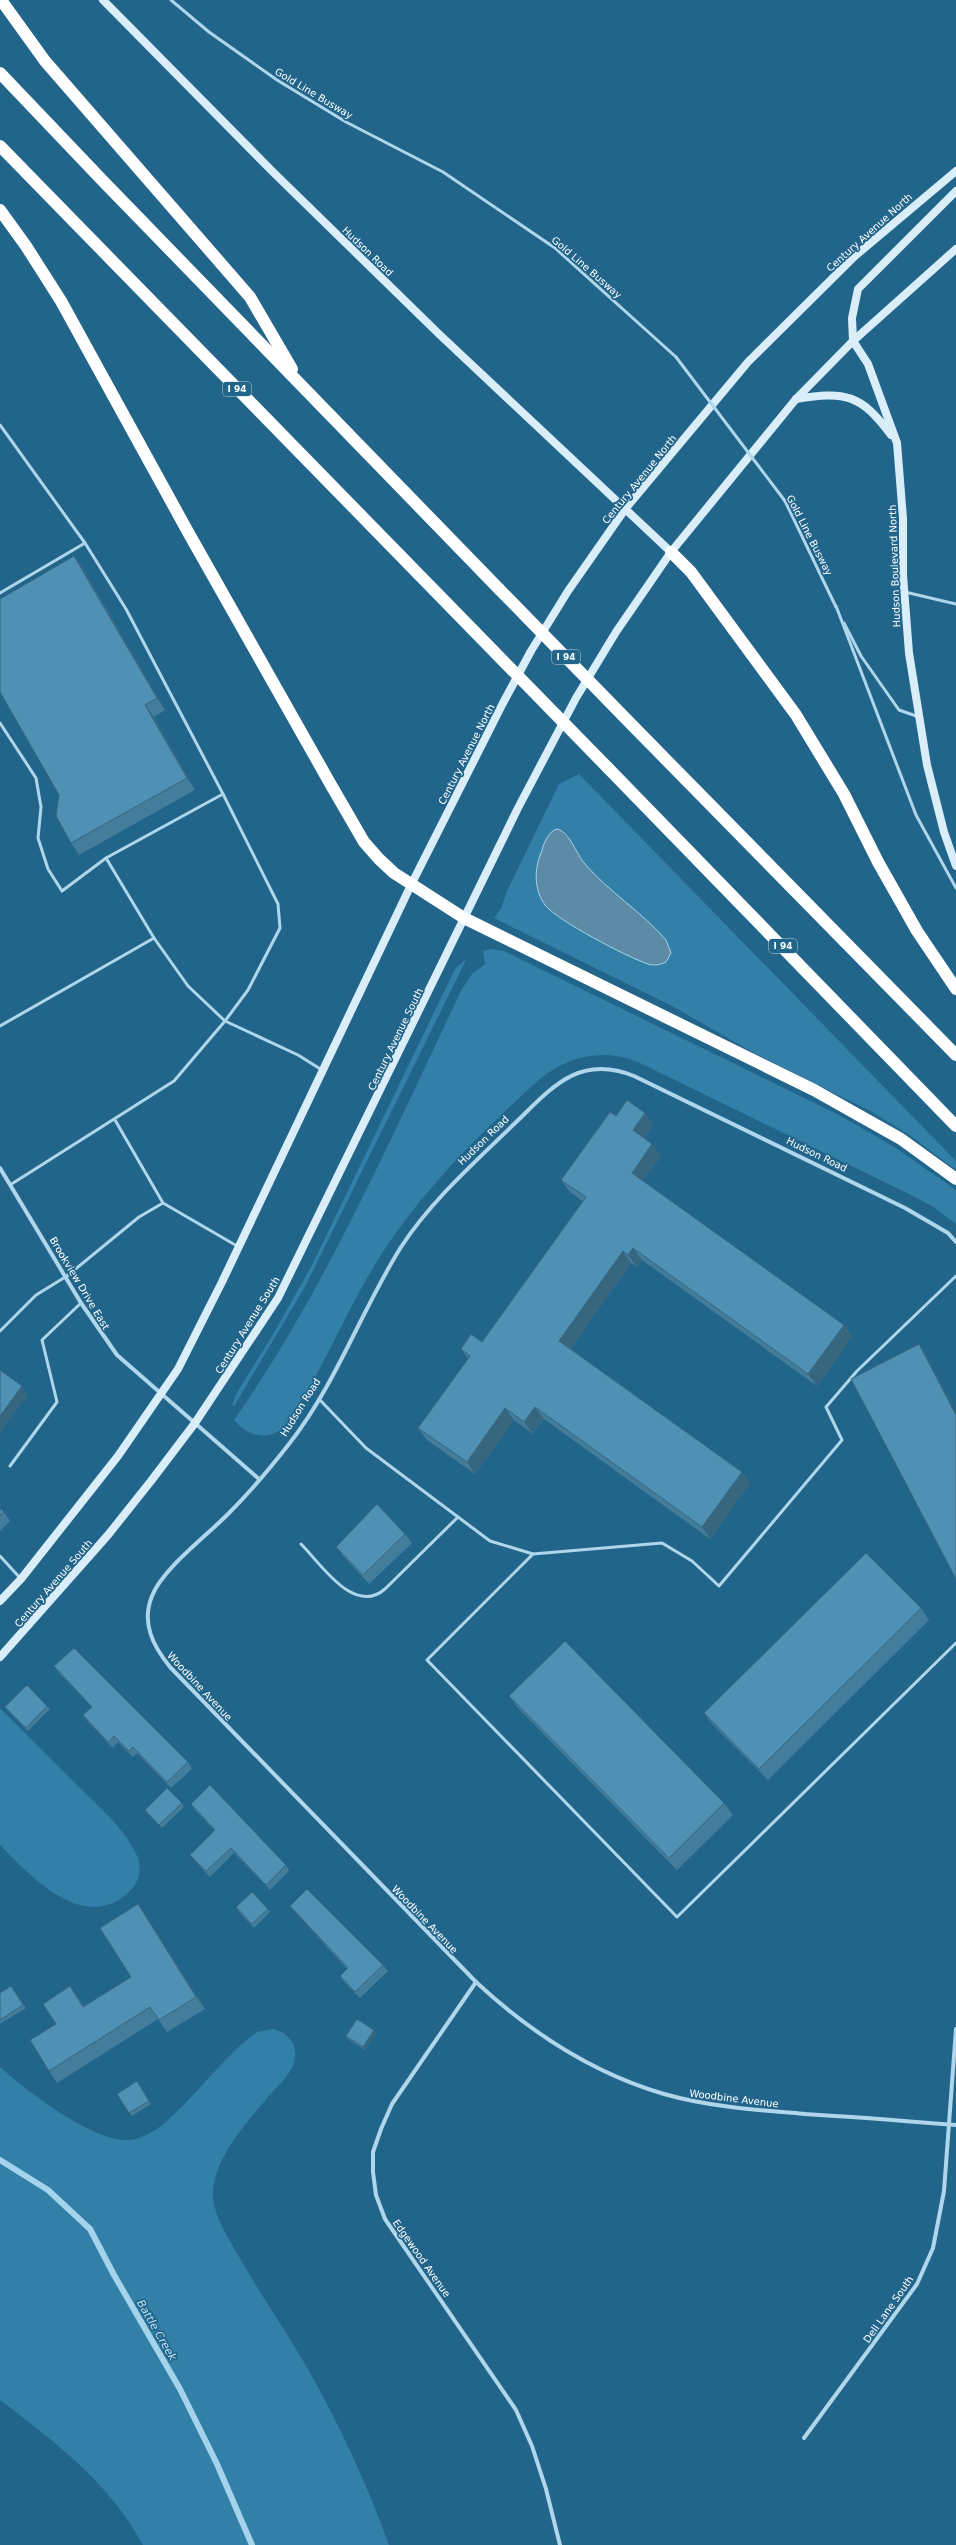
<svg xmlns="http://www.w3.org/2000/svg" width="956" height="2545" viewBox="0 0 956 2545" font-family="'DejaVu Sans',sans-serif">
  <rect width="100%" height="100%" fill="#22658b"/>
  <!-- green -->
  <g fill="#327fa7">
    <path d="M579,774L956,1161V1170L911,1136L872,1112L754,1053L674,1007L494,918L501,908L507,891L559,784Z"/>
    <path d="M492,949L504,951L839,1115L896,1148L956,1190V1224L932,1206L909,1194L640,1063C605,1048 571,1055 541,1078C479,1134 420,1192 376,1263C343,1316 322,1375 285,1425C271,1443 247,1436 234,1420C327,1287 392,1135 462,989L472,974L485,964L483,951Z"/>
    <path d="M467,958L306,1285L234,1406L232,1405L238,1391L275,1331L312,1265L455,969Z"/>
    <path d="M0,1708C26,1734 52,1760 78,1786C98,1806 127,1830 138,1858C142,1870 139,1882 130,1891C85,1935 31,1877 0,1845Z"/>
    <path d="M273,2029C290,2033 300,2048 293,2065C288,2077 277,2087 269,2096C246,2123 211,2161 213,2198C215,2216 225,2232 234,2248C257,2289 284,2328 308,2369C340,2426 367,2484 389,2545H143C110,2483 54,2441 0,2400V2067C26,2090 89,2139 125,2140C138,2141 151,2133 161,2126C193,2100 217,2064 249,2038L257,2032Z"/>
  </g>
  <!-- water -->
  <path fill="#5d8ba5" stroke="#a3d4ec" d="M557,829C570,832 576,854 585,864C609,892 642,912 666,940L671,953L666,962C660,965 654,966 648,964C629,958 556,920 545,905C534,890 534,870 541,853C544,844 547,832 557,829Z"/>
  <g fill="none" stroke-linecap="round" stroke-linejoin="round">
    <!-- stream -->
    <path stroke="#a3d4ec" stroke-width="6" d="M0,2160L48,2190L90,2229L114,2275L180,2389L217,2464L252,2545"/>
    <!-- lane -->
    <g stroke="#afd6eb" stroke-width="3">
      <path d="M171,0L209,32L277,80L346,122L443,172L555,248L676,357"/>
      <path d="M0,425L85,543L126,609L223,794L106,858L62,891L48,869L38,838L41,807L36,778L0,723"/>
      <path d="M785,501L836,607"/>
      <path d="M905,592L956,604"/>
      <path d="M0,593L85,543"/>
      <path d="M836,606L916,815L956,888"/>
      <path d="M844,623L861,656L899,710L919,717"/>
      <path d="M106,858L154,938"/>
      <path d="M0,1026L154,938L188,986L225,1021L298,1055L322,1070"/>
      <path d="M115,1120L163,1203L237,1246"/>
      <path d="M10,1185L174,1081L225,1021L248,990L280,928L278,904L223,794"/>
      <path d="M0,1331L36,1295L67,1276L139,1217L163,1203"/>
      <path d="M319,1399L366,1448L490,1541L533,1554L662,1543L692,1561L719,1586L842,1440L826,1407L857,1371L956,1276"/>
      <path d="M10,1466L57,1402L42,1340L81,1303"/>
      <path d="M301,1544C321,1564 354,1616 385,1589L458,1517"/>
      <path d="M533,1554L427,1660L677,1917L956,1643"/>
      <path d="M0,1556L21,1579"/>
    </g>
    <!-- street -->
    <g stroke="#afd6eb" stroke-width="4">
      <path d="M0,1168L81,1303L117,1355L259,1479"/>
      <path d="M956,1242L948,1233L905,1208L634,1076C577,1053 550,1090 512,1126C473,1164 431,1201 401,1247C361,1311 336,1384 289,1444C271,1467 251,1491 230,1512C208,1535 163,1568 152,1596C141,1623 153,1646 170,1667L476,1982C531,2033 592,2073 664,2094C710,2107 758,2110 805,2114C855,2117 906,2121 956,2125"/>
      <path d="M476,1982L392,2104L381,2129L373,2152V2172L376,2195L385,2219L516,2410L532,2446L546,2489L560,2545"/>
      <path d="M804,2438L917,2284L933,2248L944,2191L956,2029"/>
    </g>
    <!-- secondary -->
    <g stroke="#daeef9" stroke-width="8">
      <path d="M103,0L273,172L440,335L671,552"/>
      <path d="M956,191L858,289L852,318L853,341L868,364L897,443L903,518V575L909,653L927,765L944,832L956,866"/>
      <path d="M796,399C845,391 861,394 891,435"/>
      <path d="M0,1601L21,1579L118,1456L178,1369L222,1282L411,885L503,703L531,651L568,591L626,508L748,362L855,256L956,171"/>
      <path d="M0,1657L108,1535L151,1481L195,1423L278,1298L518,808L576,698L616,632L671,552L796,399L853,341L956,249"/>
    </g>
    <!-- highway -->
    <g stroke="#fff" stroke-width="12">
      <path d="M1,0L45,61L250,297L292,369"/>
      <path d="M0,73L102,180L499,589"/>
      <path d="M0,146L474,631"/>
      <path d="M0,210L26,246L61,301L188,532L331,785L364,842L379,859L394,873L464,918L814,1090L901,1139L956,1179"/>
      <path d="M671,552L691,572L796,715L844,794L878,862L917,931L956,989"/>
      <path d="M633,726L956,1055"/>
      <path d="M608,768L956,1126"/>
    </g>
    <!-- lane-bridge -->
    <path stroke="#afd6eb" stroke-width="3" d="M676,357L785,501"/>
    <!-- highway-bridge -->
    <g stroke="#fff" stroke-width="12">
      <path d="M499,589L633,726"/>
      <path d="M474,631L608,768"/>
    </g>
  </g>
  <!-- wall -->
  <g fill="#437d9c">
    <path d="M74,556L83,568L165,710L154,717L195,790L79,855L71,843L59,795Z"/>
    <path d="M645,1113L653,1125L644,1138L652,1144L661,1156L643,1181L844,1325L852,1337L817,1386L642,1260L637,1267L631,1263L570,1349L750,1483L710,1539L544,1419L533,1434L514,1420L475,1474L427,1440L418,1428L468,1359L461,1349L482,1342L583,1201L570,1192L561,1180L616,1116Z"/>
    <path d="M0,1508L4,1512L10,1521L0,1531Z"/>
    <path d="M405,1534L412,1543L369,1584L343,1556L336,1547Z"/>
    <path d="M921,1608L929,1620L768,1780L713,1725L704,1713Z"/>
    <path d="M54,1666L188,1762L192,1769L171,1788L137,1753L133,1757L118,1742L113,1748L88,1722L83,1715L92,1707L58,1672Z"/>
    <path d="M509,1696L724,1803L733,1815L677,1870L518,1708Z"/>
    <path d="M47,1706L50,1709L28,1731L7,1710L5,1707Z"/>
    <path d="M182,1803L184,1807L162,1828L147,1813L145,1810Z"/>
    <path d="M191,1804L286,1865L289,1871L270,1890L234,1853L210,1877L194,1860L190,1855L215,1831L195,1810Z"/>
    <path d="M138,1904L146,1916L205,2009L167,2032L158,2019L57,2083L49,2071L78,1998L84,2006L131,1977Z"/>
    <path d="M290,1906L383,1965L388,1971L360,1998L344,1982L340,1976L347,1969L295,1912Z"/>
    <path d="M236,1907L268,1909L270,1912L254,1928L238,1911Z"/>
    <path d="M11,1986L26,2008L0,2024V1993Z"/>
    <path d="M374,2030L376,2033L365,2050L348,2039L346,2036Z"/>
    <path d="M137,2081L151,2104L132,2116L117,2094Z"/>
  </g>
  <!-- shaded-wall -->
  <g fill="#37667f">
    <path d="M74,556L83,568L165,710L157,698Z"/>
    <path d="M145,705L154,717L195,790L187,778Z"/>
    <path d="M645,1113L653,1125L641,1142L633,1130Z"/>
    <path d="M652,1144L661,1156L640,1185L632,1173Z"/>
    <path d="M633,1248L642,1260L637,1267L628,1255Z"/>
    <path d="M623,1251L631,1263L567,1353L559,1341Z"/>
    <path d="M844,1325L852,1337L817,1386L808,1374Z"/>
    <path d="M919,1344L927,1356L956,1411V1415Z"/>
    <path d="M22,1386L28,1395L0,1433V1416Z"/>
    <path d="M535,1407L544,1419L533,1434L524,1422Z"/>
    <path d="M505,1408L514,1420L475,1474L467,1462Z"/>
    <path d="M742,1472L750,1483L710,1539L702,1527Z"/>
    <path d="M138,1904L146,1916L205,2009L196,1997Z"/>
    <path d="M70,1986L78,1998L91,2019L83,2007Z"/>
    <path d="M374,2030L376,2033L365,2050L363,2047Z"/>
  </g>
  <!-- building -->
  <g fill="#4e91b5" stroke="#37667f">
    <path d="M74,556L157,698L145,705L187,778L71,843L56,816L59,795L0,692V599Z"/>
    <path d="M627,1100L645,1113L633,1130L652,1144L632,1173L844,1325L808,1374L633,1248L628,1255L623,1251L559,1341L742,1472L702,1527L535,1407L524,1422L505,1408L467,1462L418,1428L470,1356L461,1349L471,1334L482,1342L586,1197L561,1180L610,1112L616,1116Z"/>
    <path d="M919,1344L956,1415V1579L851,1379Z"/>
    <path d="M0,1370L22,1386L0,1416Z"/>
    <path d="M377,1504L405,1534L363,1575L336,1547Z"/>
    <path d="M0,1508L4,1512L0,1516Z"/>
    <path d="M866,1553L921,1608L759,1769L704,1713Z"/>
    <path d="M565,1641L724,1803L669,1858L509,1696Z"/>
    <path d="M74,1648L188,1762L167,1782L133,1747L129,1751L114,1736L108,1742L83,1715L92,1707L54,1666Z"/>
    <path d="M27,1685L47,1706L26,1728L5,1707Z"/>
    <path d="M210,1785L286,1865L266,1885L231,1848L206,1871L190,1855L215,1830L191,1804Z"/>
    <path d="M167,1788L182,1803L159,1825L145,1810Z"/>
    <path d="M307,1889L383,1965L355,1992L340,1976L348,1968L290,1906Z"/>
    <path d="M252,1892L268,1909L252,1924L236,1907Z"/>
    <path d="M138,1904L196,1997L159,2020L150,2007L49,2071L30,2040L56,2024L43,2004L70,1986L83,2007L131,1977L100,1928Z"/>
    <path d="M11,1986L23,2005L0,2020V1993Z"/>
    <path d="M357,2019L374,2030L363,2047L346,2036Z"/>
    <path d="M137,2081L149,2101L129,2113L117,2094Z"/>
  </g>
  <g text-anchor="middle" stroke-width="3.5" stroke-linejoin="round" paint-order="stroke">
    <!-- shield labels -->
    <g fill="#22658b" stroke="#bdd1dc" stroke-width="1">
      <rect x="223" y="382" width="28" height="14" rx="3"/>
      <rect x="552" y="650" width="28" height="14" rx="3"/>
      <rect x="769" y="939" width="28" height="14" rx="3"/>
    </g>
    <g font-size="9" font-weight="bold" fill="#fff">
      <text x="237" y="392">I 94</text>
      <text x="566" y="660">I 94</text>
      <text x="783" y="949">I 94</text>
    </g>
    <!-- street labels -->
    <g font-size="10" fill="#fff" stroke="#22658b">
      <text transform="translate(314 93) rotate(31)" y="4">Gold Line Busway</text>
      <text transform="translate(869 232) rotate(-42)" y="4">Century Avenue North</text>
      <text transform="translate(368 251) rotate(44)" y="4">Hudson Road</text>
      <text transform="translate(587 267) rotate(41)" y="4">Gold Line Busway</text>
      <text transform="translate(639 479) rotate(-51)" y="4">Century Avenue North</text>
      <text transform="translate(810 535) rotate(63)" y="4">Gold Line Busway</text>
      <text transform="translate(894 566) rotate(-92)" y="4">Hudson Boulevard North</text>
      <text transform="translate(466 754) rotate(-63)" y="4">Century Avenue North</text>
      <text transform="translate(395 1039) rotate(-64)" y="4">Century Avenue South</text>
      <text transform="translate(483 1140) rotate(-44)" y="4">Hudson Road</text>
      <text transform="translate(817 1154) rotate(26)" y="4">Hudson Road</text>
      <text transform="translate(80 1283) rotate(59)" y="4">Brookview Drive East</text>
      <text transform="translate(247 1325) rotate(-58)" y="4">Century Avenue South</text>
      <text transform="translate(300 1407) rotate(-58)" y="4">Hudson Road</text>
      <text transform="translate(53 1583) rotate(-49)" y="4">Century Avenue South</text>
      <text transform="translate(200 1686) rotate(47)" y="4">Woodbine Avenue</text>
      <text transform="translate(425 1919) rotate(46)" y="4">Woodbine Avenue</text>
      <text transform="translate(734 2098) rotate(7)" y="4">Woodbine Avenue</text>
      <text transform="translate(422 2258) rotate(55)" y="4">Edgewood Avenue</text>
      <text transform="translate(888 2309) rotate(-55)" y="4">Dell Lane South</text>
    </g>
    <!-- water labels -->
    <g font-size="11" font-style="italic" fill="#bbdff2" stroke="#22658b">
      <text transform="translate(157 2330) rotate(60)" y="4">Battle Creek</text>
    </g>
  </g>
</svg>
